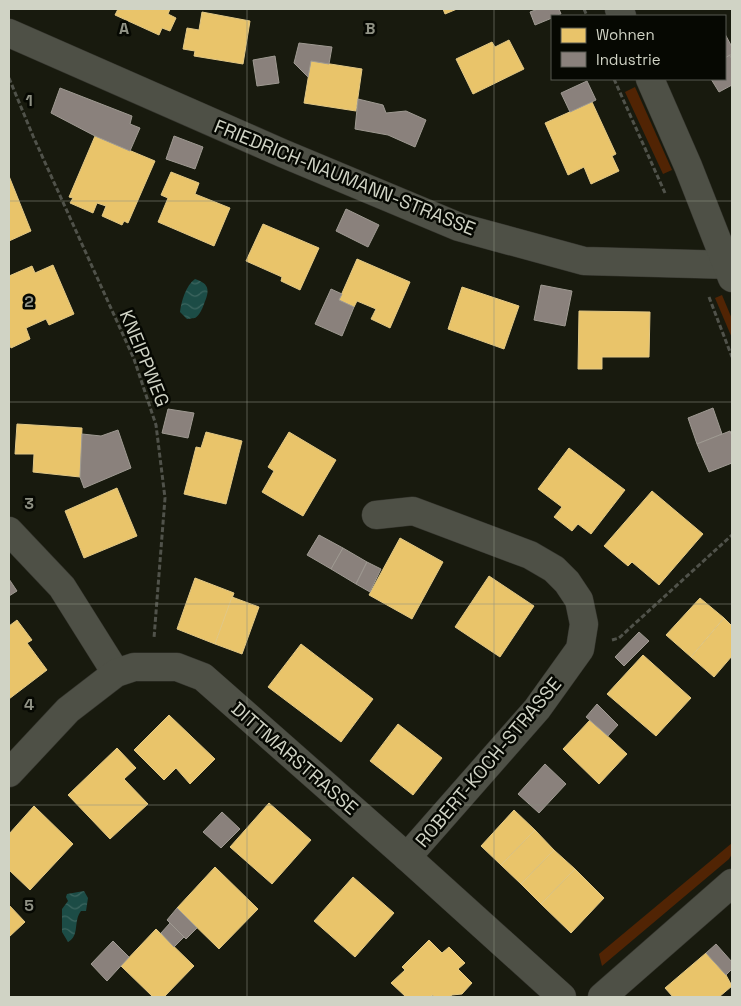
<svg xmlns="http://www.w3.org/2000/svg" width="741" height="1006" viewBox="0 0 741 1006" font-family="'Space Grotesk',sans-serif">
  <defs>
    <pattern id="water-waves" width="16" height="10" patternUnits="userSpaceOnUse" patternTransform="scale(1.25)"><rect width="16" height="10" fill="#1c4c46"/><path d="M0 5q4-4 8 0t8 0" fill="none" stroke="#3c655f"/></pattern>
  </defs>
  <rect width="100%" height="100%" fill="#181a0e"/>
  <!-- grass -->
  <g fill="#512404">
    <path d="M635,87L672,170L663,174L625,92Z"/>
    <path d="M722,295L732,319V338L715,298Z"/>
    <path d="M732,843V854L729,859L602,966L599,954Z"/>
  </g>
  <!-- water -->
  <g fill="url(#water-waves)">
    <path d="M195,279C211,284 209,292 204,304C202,309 200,315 195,318C194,318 188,319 187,319L180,312C181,302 186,285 195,279Z"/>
    <path d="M84,891L88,898L86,911H81C73,921 80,936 68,942L62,932V909L68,901L66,897L67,894Z"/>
  </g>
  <!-- homes -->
  <g fill="#e9c46a" stroke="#e2c885">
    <path d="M118,9H170L168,14L176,18L170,31L162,28L159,35L115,15Z"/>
    <path d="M443,9H457L445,14Z"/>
    <path d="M202,12L250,21L243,64L194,56L195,51L183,49L187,28L199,30Z"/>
    <path d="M509,40L524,69L473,94L456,59L492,42L495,47Z"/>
    <path d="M311,61L362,69L356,111L304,103Z"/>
    <path d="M592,102L616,154L612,156L619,171L591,184L584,167L568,175L545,123Z"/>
    <path d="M95,136L155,161L128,223L124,221L122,225L102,216L106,206L97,203L93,213L70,203L73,198L69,197Z"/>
    <path d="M171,172L199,183L195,194L230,208L214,246L158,222L168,198L161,195Z"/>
    <path d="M9,176L31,231L9,241Z"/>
    <path d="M263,224L319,248L300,290L281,281L282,277L246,261Z"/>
    <path d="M357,259L410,282L390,328L371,319L376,309L357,301L354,307L339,300Z"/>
    <path d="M53,265L74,314L49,325L46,319L26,328L30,339L11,348L9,343V276L32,266L35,273Z"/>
    <path d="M462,287L519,306L504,349L448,329Z"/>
    <path d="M579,311L650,312L649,357H602V369H578Z"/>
    <path d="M17,424L82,428L80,477L33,472L34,454H15Z"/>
    <path d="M206,432L242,441L226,504L184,494L196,447L201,448Z"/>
    <path d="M289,432L336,460L303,516L262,492L274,471L268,467Z"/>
    <path d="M569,448L625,490L591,534L578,524L572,531L554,517L562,507L538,489Z"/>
    <path d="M117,488L137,536L84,558L65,511Z"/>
    <path d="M652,491L703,534L659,585L632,562L628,566L604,546Z"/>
    <path d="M400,538L443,562L412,619L369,595Z"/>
    <path d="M489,576L534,606L500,657L455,627Z"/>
    <path d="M195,578L234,593L215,644L177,629Z"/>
    <path d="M232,597L259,607L242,654L215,644Z"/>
    <path d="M700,598L724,618L691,657L666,635Z"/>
    <path d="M724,618L732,626V656L714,677L691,657Z"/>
    <path d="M17,620L32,640L27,643L47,670L9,699V626Z"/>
    <path d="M301,644L373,699L341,742L268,687Z"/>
    <path d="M643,655L691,698L656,736L607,694Z"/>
    <path d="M169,715L215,759L190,784L176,768L164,780L134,750Z"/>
    <path d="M590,720L627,754L599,784L563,749Z"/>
    <path d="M398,724L442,758L413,795L370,761Z"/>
    <path d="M117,748L136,768L124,779L148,804L110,839L68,795Z"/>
    <path d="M269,803L311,840L272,884L230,847Z"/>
    <path d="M34,806L73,844L30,890L9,870V834Z"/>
    <path d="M514,810L535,830L501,865L481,846Z"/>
    <path d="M535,830L554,850L521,884L501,865Z"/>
    <path d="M554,850L575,869L541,904L521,884Z"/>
    <path d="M215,867L258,909L219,949L177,908Z"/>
    <path d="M575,869L604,898L571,933L541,904Z"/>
    <path d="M353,877L394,913L355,957L314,921Z"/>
    <path d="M9,905L25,922L9,937Z"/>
    <path d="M156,929L194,966L164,997H153L121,966Z"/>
    <path d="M429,940L442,953L449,947L465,963L458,969L472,983L462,994L452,995L449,997H435L432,995L430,997H406L391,983L405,970L402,967Z"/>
    <path d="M706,953L726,975L732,986L719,997H673L665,988Z"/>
  </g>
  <!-- industry -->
  <g fill="#8a817c" stroke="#9f9a92">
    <path d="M538,9H559L561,14L552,16V18L535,25L530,12Z"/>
    <path d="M725,34L732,47V54L725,58Z"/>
    <path d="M299,43L332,47L329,64L311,61L308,77L294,63Z"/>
    <path d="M730,55L732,59V85L719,92L711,79H725V58Z"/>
    <path d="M275,56L279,83L257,86L253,60Z"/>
    <path d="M587,81L596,100L570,112L561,93Z"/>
    <path d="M60,88L132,116L130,124L140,128L130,151L95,136L51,113Z"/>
    <path d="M358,99L383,105L386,113L406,111L426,120L415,147L388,135L355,129Z"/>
    <path d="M174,136L203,147L195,169L166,159Z"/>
    <path d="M346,209L379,225L368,247L336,231Z"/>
    <path d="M541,285L572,291L565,326L534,320Z"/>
    <path d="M331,289L342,294L339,300L354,307L342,336L315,324Z"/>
    <path d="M713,408L722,434L697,444L688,418Z"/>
    <path d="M168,409L194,413L188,438L162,433Z"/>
    <path d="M118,430L131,468L84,488L80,477L82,434L101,436Z"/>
    <path d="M730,431L732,436V463L709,472L697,444Z"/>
    <path d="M319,535L343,548L331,569L307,555Z"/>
    <path d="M343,548L367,562L356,584L331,569Z"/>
    <path d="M367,562L381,569L370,592L356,584Z"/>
    <path d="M9,579L17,591L9,596Z"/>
    <path d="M639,632L649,641L624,666L615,657Z"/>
    <path d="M597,704L618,725L608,736L586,717Z"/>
    <path d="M545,764L566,784L539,813L518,794Z"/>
    <path d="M222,812L240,829L221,848L203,832Z"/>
    <path d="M177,908L197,928L186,939L167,920Z"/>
    <path d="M170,923L184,937L174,947L161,933Z"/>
    <path d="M113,941L129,957L107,981L91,964Z"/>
    <path d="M716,944L732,962V969L726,975L706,953Z"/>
  </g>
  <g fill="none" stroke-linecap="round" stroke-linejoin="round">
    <!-- minor casing -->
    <g stroke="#35352e" stroke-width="29">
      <g id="minor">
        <path d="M619,9L622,16"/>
        <path d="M9,33L282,153L459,227L584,261L732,265"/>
        <path d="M650,79L688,166L732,278"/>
        <path d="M376,515L413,511L530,555L554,569L567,582L579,600L584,624L580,649L537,709L407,857"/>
        <path d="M9,531L62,587L116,673"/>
        <path d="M9,773L68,710L116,673L134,667H177L203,677L407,857L562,997"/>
        <path d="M602,997L732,883"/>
      </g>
    </g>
    <!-- path -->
    <g stroke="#50524a" stroke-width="3" stroke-dasharray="5 2.5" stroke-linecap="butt">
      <path d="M584,9L587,16"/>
      <path d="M9,78L33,136L134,359L156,425L165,498L154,638"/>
      <path d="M614,79L665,193"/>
      <path d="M709,297L732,357"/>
      <path d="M612,640L619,638L732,535"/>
    </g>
    <!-- minor -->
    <use href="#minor" stroke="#4e5046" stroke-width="28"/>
  </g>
  <!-- grid -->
  <path fill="none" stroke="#909285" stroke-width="1" stroke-opacity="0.55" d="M247,9V997M494,9V997M9,201H732M9,402H732M9,604H732M9,805H732"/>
  <g text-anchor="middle" stroke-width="5" stroke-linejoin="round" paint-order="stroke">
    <!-- street labels -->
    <g font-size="19" fill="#d0d3c5" stroke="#060802">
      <text transform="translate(345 177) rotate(22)" y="7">FRIEDRICH-NAUMANN-STRASSE</text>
      <text transform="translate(145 358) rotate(68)" y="7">KNEIPPWEG</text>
      <text transform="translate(295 758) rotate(41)" y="7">DITTMARSTRASSE</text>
      <text transform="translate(488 762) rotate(-50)" y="7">ROBERT-KOCH-STRASSE</text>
    </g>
  </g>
  <g font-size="16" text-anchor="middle" font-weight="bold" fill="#909285" stroke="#060802" stroke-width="5" stroke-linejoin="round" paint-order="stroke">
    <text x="124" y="34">A</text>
    <text x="370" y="34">B</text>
    <text x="29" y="106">1</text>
    <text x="29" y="307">2</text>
    <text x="29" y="509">3</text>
    <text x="29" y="710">4</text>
    <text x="29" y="911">5</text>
  </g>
  <!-- border -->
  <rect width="741" height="1006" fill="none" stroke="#d0d3c5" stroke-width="20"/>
  <!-- legend -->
  <rect x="551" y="15" width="175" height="65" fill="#060802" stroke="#575950"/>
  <rect x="561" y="28" width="25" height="15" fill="#e9c46a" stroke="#575950"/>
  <text x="596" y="40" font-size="15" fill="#d0d3c5">Wohnen</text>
  <rect x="561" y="52" width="25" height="15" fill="#8a817c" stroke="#575950"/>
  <text x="596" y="65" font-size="15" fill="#d0d3c5">Industrie</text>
</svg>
